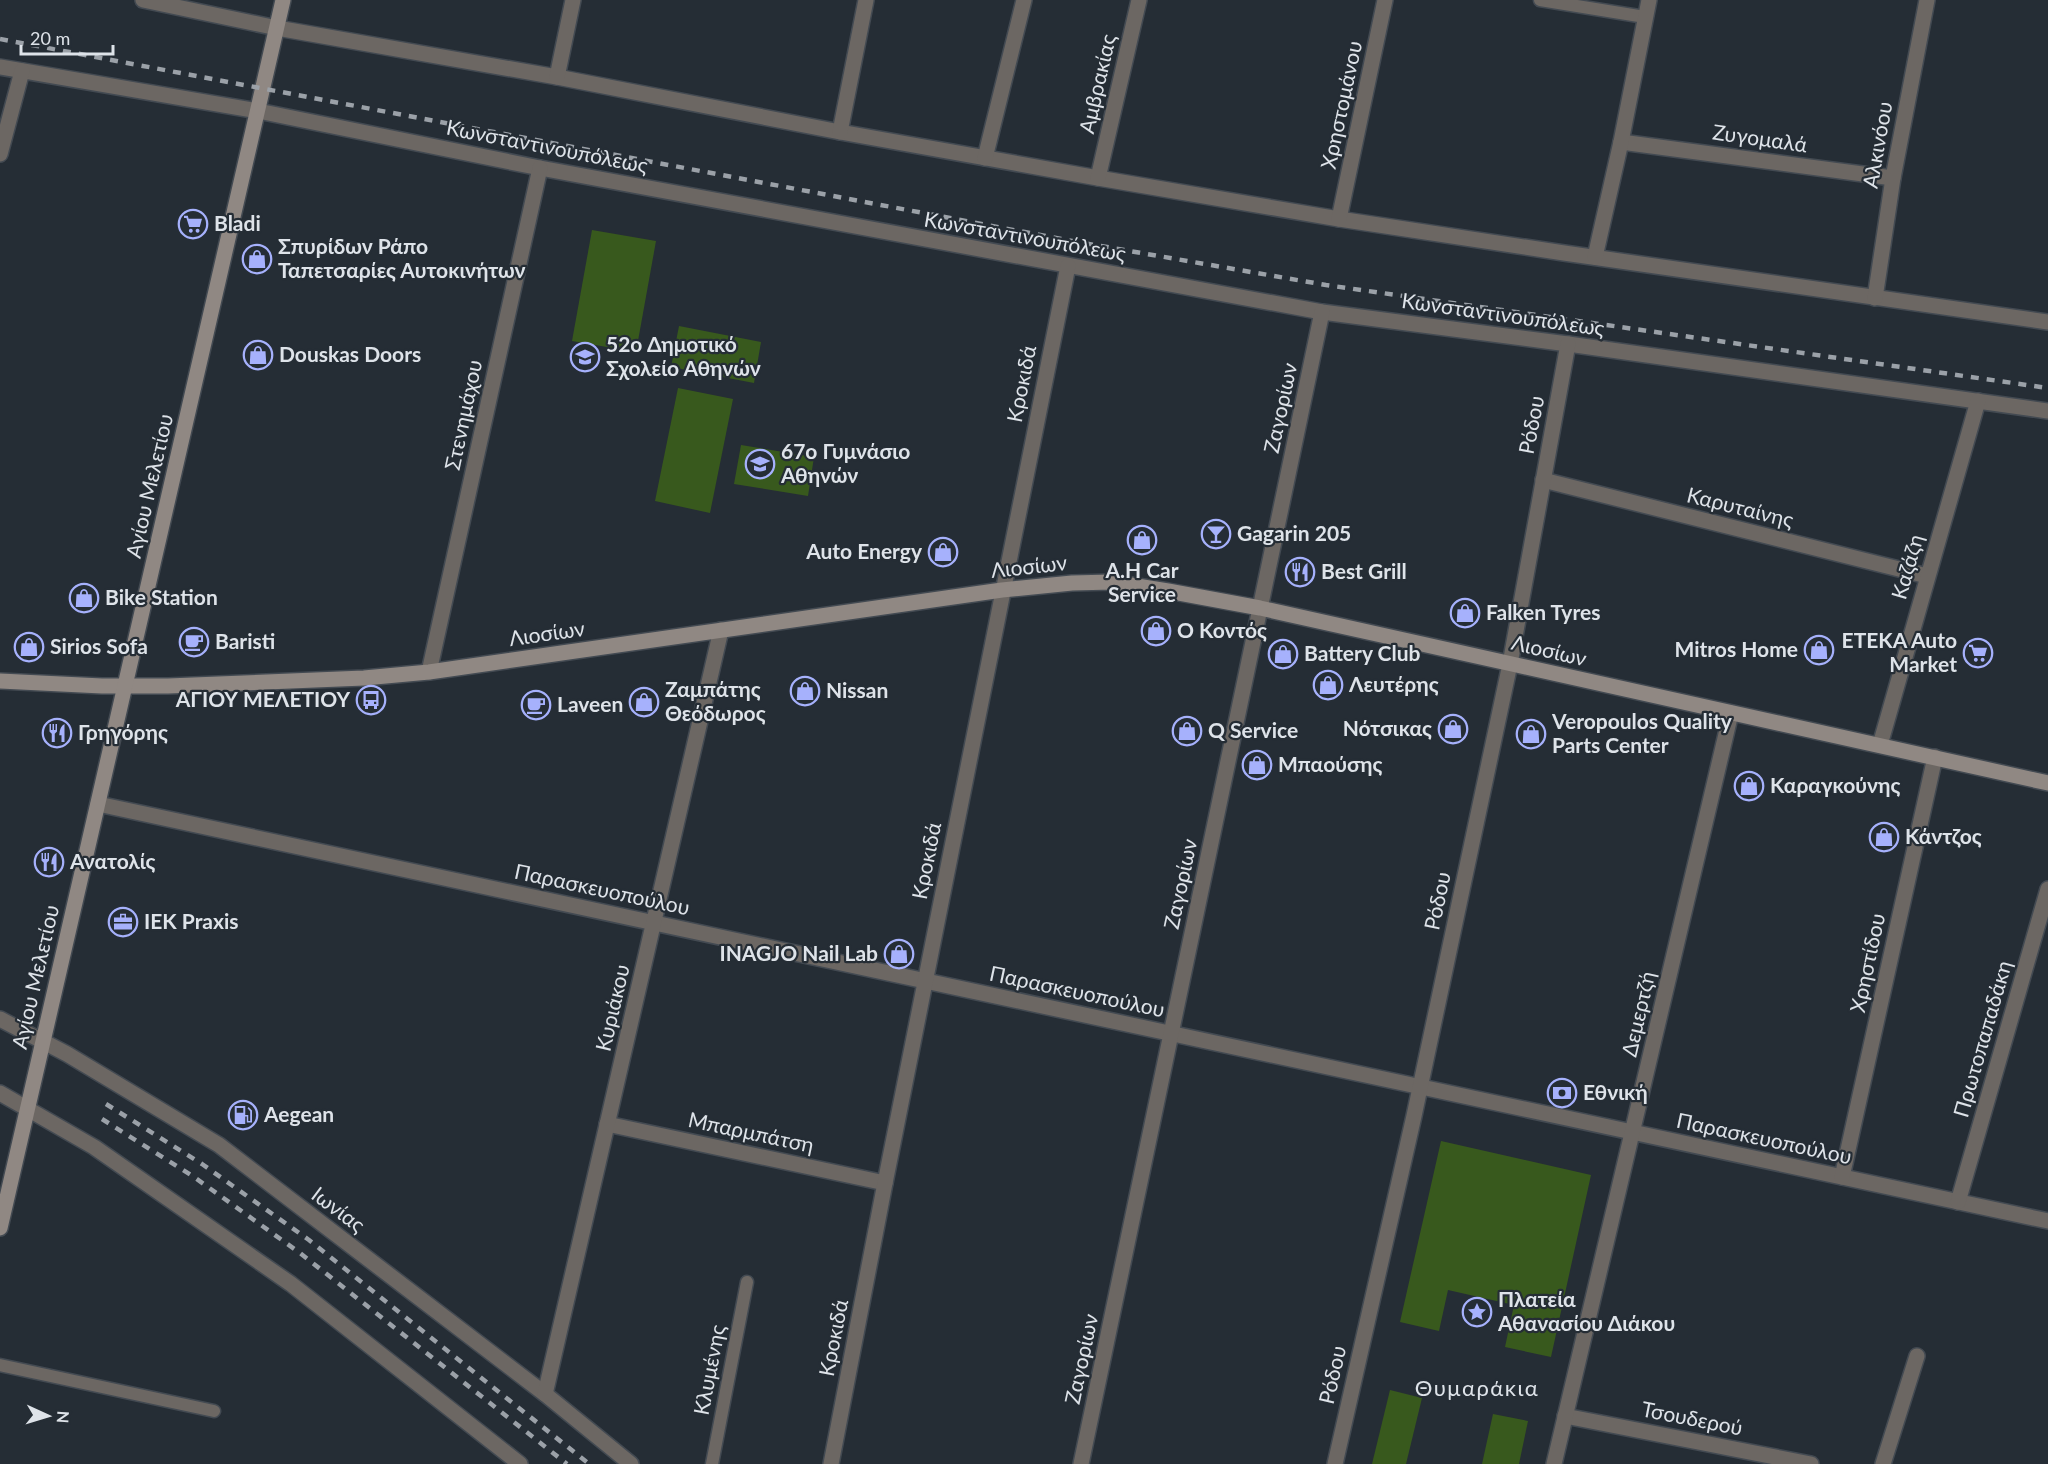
<svg xmlns="http://www.w3.org/2000/svg" width="2048" height="1464" viewBox="0 0 2048 1464" font-family="Lato,sans-serif">
  <rect width="100%" height="100%" fill="#252d35"/>
  <!-- green -->
  <g fill="#38591d">
    <path d="M592,230L656,241L636,352L572,341Z"/>
    <path d="M679,326L761,342L754,383L671,367Z"/>
    <path d="M678,388L733,399L710,513L655,501Z"/>
    <path d="M741,445L814,457L808,496L734,484Z"/>
    <path d="M1441,1141L1591,1175L1551,1357L1505,1347L1514,1305L1448,1290L1439,1331L1400,1322Z"/>
    <path d="M1390,1390L1422,1398L1406,1464H1372Z"/>
    <path d="M1493,1414L1528,1421L1519,1464H1482Z"/>
  </g>
  <g fill="none" stroke-linecap="round" stroke-linejoin="round">
    <!-- lane casing -->
    <g stroke="#434a52" stroke-width="15">
      <g id="lane">
        <path d="M1540,0L1645,17"/>
        <path d="M0,1365L214,1411"/>
        <path d="M712,1464L747,1282"/>
      </g>
    </g>
    <!-- street casing -->
    <g stroke="#434a52" stroke-width="18">
      <g id="street">
        <path d="M143,0L277,28L557,77L840,132L1098,178L1339,219L1564,253L2048,322"/>
        <path d="M0,67L258,111L540,168L1322,312L1568,344L2048,411"/>
        <path d="M557,77L573,0"/>
        <path d="M840,132L866,0"/>
        <path d="M1621,142L1893,178"/>
        <path d="M0,154L22,71"/>
        <path d="M985,158L1024,0"/>
        <path d="M1098,178L1139,0"/>
        <path d="M1339,219L1385,0"/>
        <path d="M1595,257L1621,142L1649,0"/>
        <path d="M1875,298L1893,178L1927,0"/>
        <path d="M1543,480L1927,576"/>
        <path d="M429,672L540,168"/>
        <path d="M1880,745L1978,401"/>
        <path d="M98,804L2048,1221"/>
        <path d="M0,1019L67,1054L219,1145L545,1394L631,1464"/>
        <path d="M0,1093L94,1147L291,1284L520,1464"/>
        <path d="M607,1124L885,1183"/>
        <path d="M1842,1177L1935,757"/>
        <path d="M1958,1202L2048,889"/>
        <path d="M545,1394L721,630"/>
        <path d="M1565,1416L1811,1464"/>
        <path d="M831,1464L885,1183L1068,266"/>
        <path d="M1081,1464L1322,312"/>
        <path d="M1335,1464L1414,1116L1510,664L1568,344"/>
        <path d="M1554,1464L1731,713"/>
        <path d="M1883,1464L1917,1356"/>
      </g>
    </g>
    <!-- secondary casing -->
    <g stroke="#434a52" stroke-width="18">
      <g id="secondary">
        <path d="M0,681L102,686H168L364,678L429,672L1002,590L1072,583L1112,582L1168,591L1260,608L2048,783"/>
        <path d="M0,1228L283,0"/>
      </g>
    </g>
    <!-- lane -->
    <use href="#lane" stroke="#6c6763" stroke-width="12"/>
    <!-- street -->
    <use href="#street" stroke="#6c6763" stroke-width="15"/>
    <!-- secondary -->
    <use href="#secondary" stroke="#908883" stroke-width="15"/>
    <!-- rail -->
    <g stroke="#9ba1a8" stroke-width="4.5" stroke-dasharray="8 8" stroke-linecap="butt">
      <path d="M0,39L1072,241L1326,285L2048,388"/>
      <path d="M106,1104L202,1164L309,1240L589,1464"/>
      <path d="M102,1119L194,1177L300,1253L567,1464"/>
    </g>
  </g>
  <!-- icons -->
  <defs>
    <g id="supermarket-ring" transform="scale(1.5)"><circle r="9.5" fill="#252d35" stroke="#a6b1fc" stroke-width="1.5"/><path d="M-6-5.5h2.5l.6 2H6L4.5 2H-2.5L-4.4-4H-6ZM-1.5 3.2a1.3 1.3 0 1 0 .1 0ZM3 3.2a1.3 1.3 0 1 0 .1 0Z" fill="#a6b1fc"/></g>
    <g id="shop-ring" transform="scale(1.5)"><circle r="9.5" fill="#252d35" stroke="#a6b1fc" stroke-width="1.5"/><path d="M-5-2.5h2.3a2.7 3.5 0 0 1 5.4 0H5L5.5 6h-11ZM-1.5-2.5h3a1.5 2.3 0 0 0-3 0Z" fill="#a6b1fc"/></g>
    <g id="school-ring" transform="scale(1.5)"><circle r="9.5" fill="#252d35" stroke="#a6b1fc" stroke-width="1.5"/><path d="M0-5L7-2L0 1L-7-2ZM-4 1L0 2.5L4 1V4Q0 6-4 4Z" fill="#a6b1fc"/></g>
    <g id="bar-ring" transform="scale(1.5)"><circle r="9.5" fill="#252d35" stroke="#a6b1fc" stroke-width="1.5"/><path d="M-6-5H6L.8 .8V4.5H3.5V6h-7V4.5H-.8V.8Z" fill="#a6b1fc"/></g>
    <g id="restaurant-ring" transform="scale(1.5)"><circle r="9.5" fill="#252d35" stroke="#a6b1fc" stroke-width="1.5"/><path d="M-5-6h1v4h1v-4h1v4h1v-4h1v5L-1.5 .5V6h-2V.5L-5-1ZM5-6V6H3V1.5H1.5Q1.5-4 5-6Z" fill="#a6b1fc"/></g>
    <g id="cafe-ring" transform="scale(1.5)"><circle r="9.5" fill="#252d35" stroke="#a6b1fc" stroke-width="1.5"/><path d="M-5.5-4.5H6V0H3Q3 3.5 0 3.5H-2.5Q-5.5 3.5-5.5 0ZM3-3.2v2h1.7v-2ZM-6 4.5H4V6H-6Z" fill="#a6b1fc"/></g>
    <g id="bus-ring" transform="scale(1.5)"><circle r="9.5" fill="#252d35" stroke="#a6b1fc" stroke-width="1.5"/><path d="M-5-6H5V4H4V6H2V4H-2V6H-4V4H-5ZM-3.5-4V0h7V-4ZM-3.5 1.2v1.5H-2V1.2ZM2 1.2v1.5H3.5V1.2Z" fill="#a6b1fc"/></g>
    <g id="office-ring" transform="scale(1.5)"><circle r="9.5" fill="#252d35" stroke="#a6b1fc" stroke-width="1.5"/><path d="M-6-3h4V-5.5h4V-3h4V5H-6ZM-1-4.5V-3h2v-1.5ZM-6 0V1H6V0Z" fill="#a6b1fc"/></g>
    <g id="bank-ring" transform="scale(1.5)"><circle r="9.5" fill="#252d35" stroke="#a6b1fc" stroke-width="1.5"/><path d="M-6-4H6V4H-6ZM0-2.3a2.3 2.3 0 1 0 0 4.6a2.3 2.3 0 1 0 0-4.6Z" fill="#a6b1fc"/></g>
    <g id="fuel-ring" transform="scale(1.5)"><circle r="9.5" fill="#252d35" stroke="#a6b1fc" stroke-width="1.5"/><path d="M-5.5-6h7V0h2V4h1.3V-2.5L3-4.5l.8-.8L6-3V5H2.5V1h-1V6h-7ZM-4.2-4.7v3.2H.2V-4.7Z" fill="#a6b1fc"/></g>
    <g id="sight-ring" transform="scale(1.5)"><circle r="9.5" fill="#252d35" stroke="#a6b1fc" stroke-width="1.5"/><path d="M0-6L1.8-2.2L6-1.7L2.9 1.2L3.7 5.4L0 3.3L-3.7 5.4L-2.9 1.2L-6-1.7L-1.8-2.2Z" fill="#a6b1fc"/></g>
  </defs>
  <g fill-rule="evenodd">
    <use href="#supermarket-ring" x="193" y="224"/>
    <use href="#shop-ring" x="257" y="259"/>
    <use href="#shop-ring" x="258" y="355"/>
    <use href="#school-ring" x="585" y="357"/>
    <use href="#school-ring" x="760" y="464"/>
    <use href="#bar-ring" x="1216" y="534"/>
    <use href="#shop-ring" x="1142" y="540"/>
    <use href="#shop-ring" x="943" y="552"/>
    <use href="#restaurant-ring" x="1300" y="572"/>
    <use href="#shop-ring" x="84" y="598"/>
    <use href="#shop-ring" x="1465" y="613"/>
    <use href="#shop-ring" x="1156" y="631"/>
    <use href="#cafe-ring" x="194" y="642"/>
    <use href="#shop-ring" x="29" y="647"/>
    <use href="#shop-ring" x="1819" y="650"/>
    <use href="#supermarket-ring" x="1978" y="653"/>
    <use href="#shop-ring" x="1283" y="654"/>
    <use href="#shop-ring" x="1328" y="685"/>
    <use href="#shop-ring" x="805" y="691"/>
    <use href="#bus-ring" x="371" y="700"/>
    <use href="#shop-ring" x="644" y="702"/>
    <use href="#cafe-ring" x="536" y="705"/>
    <use href="#shop-ring" x="1453" y="729"/>
    <use href="#shop-ring" x="1187" y="731"/>
    <use href="#restaurant-ring" x="57" y="733"/>
    <use href="#shop-ring" x="1531" y="734"/>
    <use href="#shop-ring" x="1257" y="765"/>
    <use href="#shop-ring" x="1749" y="786"/>
    <use href="#shop-ring" x="1884" y="837"/>
    <use href="#restaurant-ring" x="49" y="862"/>
    <use href="#office-ring" x="123" y="922"/>
    <use href="#shop-ring" x="899" y="954"/>
    <use href="#bank-ring" x="1562" y="1093"/>
    <use href="#fuel-ring" x="243" y="1115"/>
    <use href="#sight-ring" x="1477" y="1312"/>
  </g>
  <g text-anchor="middle" stroke-width="4.5" stroke-linejoin="round" paint-order="stroke">
    <!-- street labels -->
    <g font-size="21" fill="#dee3e9" stroke="#252d35">
      <text transform="translate(1098 84) rotate(-77)" y="7">Αμβρακίας</text>
      <text transform="translate(1342 105) rotate(-78)" y="7">Χρηστομάνου</text>
      <text transform="translate(1760 139) rotate(8)" y="7">Ζυγομαλά</text>
      <text transform="translate(1878 145) rotate(-80)" y="7">Αλκινόου</text>
      <text transform="translate(547 147) rotate(11)" y="7">Κωνσταντινουπόλεως</text>
      <text transform="translate(1025 237) rotate(10)" y="7">Κωνσταντινουπόλεως</text>
      <text transform="translate(1503 315) rotate(8)" y="7">Κωνσταντινουπόλεως</text>
      <text transform="translate(1022 384) rotate(-79)" y="7">Κροκιδά</text>
      <text transform="translate(1281 408) rotate(-78)" y="7">Ζαγορίων</text>
      <text transform="translate(464 415) rotate(-78)" y="7">Στενημάχου</text>
      <text transform="translate(1532 425) rotate(-79)" y="7">Ρόδου</text>
      <text transform="translate(150 486) rotate(-77)" y="7">Αγίου Μελετίου</text>
      <text transform="translate(1740 508) rotate(14)" y="7">Καρυταίνης</text>
      <text transform="translate(1029 567) rotate(-6)" y="7">Λιοσίων</text>
      <text transform="translate(1908 567) rotate(-74)" y="7">Καζάζη</text>
      <text transform="translate(547 634) rotate(-8)" y="7">Λιοσίων</text>
      <text transform="translate(1549 651) rotate(13)" y="7">Λιοσίων</text>
      <text transform="translate(927 861) rotate(-79)" y="7">Κροκιδά</text>
      <text transform="translate(1181 884) rotate(-78)" y="7">Ζαγορίων</text>
      <text transform="translate(602 890) rotate(12)" y="7">Παρασκευοπούλου</text>
      <text transform="translate(1438 901) rotate(-78)" y="7">Ρόδου</text>
      <text transform="translate(1868 963) rotate(-78)" y="7">Χρηστίδου</text>
      <text transform="translate(36 977) rotate(-77)" y="7">Αγίου Μελετίου</text>
      <text transform="translate(1077 992) rotate(12)" y="7">Παρασκευοπούλου</text>
      <text transform="translate(613 1008) rotate(-77)" y="7">Κυριάκου</text>
      <text transform="translate(1639 1014) rotate(-77)" y="7">Δεμερτζή</text>
      <text transform="translate(1983 1039) rotate(-74)" y="7">Πρωτοπαπαδάκη</text>
      <text transform="translate(751 1133) rotate(12)" y="7">Μπαρμπάτση</text>
      <text transform="translate(1764 1139) rotate(12)" y="7">Παρασκευοπούλου</text>
      <text transform="translate(338 1210) rotate(37)" y="7">Ιωνίας</text>
      <text transform="translate(834 1338) rotate(-79)" y="7">Κροκιδά</text>
      <text transform="translate(1082 1359) rotate(-78)" y="7">Ζαγορίων</text>
      <text transform="translate(710 1370) rotate(-79)" y="7">Κλυμένης</text>
      <text transform="translate(1333 1375) rotate(-77)" y="7">Ρόδου</text>
      <text transform="translate(1692 1419) rotate(11)" y="7">Τσουδερού</text>
    </g>
    <!-- poi labels -->
    <g font-size="21" font-weight="bold" fill="#dee3e9" stroke="#252d35" text-anchor="start">
      <text x="214" y="231">Bladi</text>
      <text x="278" y="254">Σπυρίδων Ράπο<tspan x="278" dy="24">Ταπετσαρίες Αυτοκινήτων</tspan></text>
      <text x="606" y="352">52ο Δημοτικό<tspan x="606" dy="24">Σχολείο Αθηνών</tspan></text>
      <text x="279" y="362">Douskas Doors</text>
      <text x="781" y="459">67ο Γυμνάσιο<tspan x="781" dy="24">Αθηνών</tspan></text>
      <text x="1237" y="541">Gagarin 205</text>
      <text x="922" y="559" text-anchor="end">Auto Energy</text>
      <text x="1142" y="578" text-anchor="middle">A.H Car<tspan x="1142" dy="24">Service</tspan></text>
      <text x="1321" y="579">Best Grill</text>
      <text x="105" y="605">Bike Station</text>
      <text x="1486" y="620">Falken Tyres</text>
      <text x="1177" y="638">Ο Κοντός</text>
      <text x="1957" y="648" text-anchor="end">ETEKA Auto<tspan x="1957" dy="24">Market</tspan></text>
      <text x="215" y="649">Baristi</text>
      <text x="50" y="654">Sirios Sofa</text>
      <text x="1798" y="657" text-anchor="end">Mitros Home</text>
      <text x="1304" y="661">Battery Club</text>
      <text x="1349" y="692">Λευτέρης</text>
      <text x="665" y="697">Ζαμπάτης<tspan x="665" dy="24">Θεόδωρος</tspan></text>
      <text x="826" y="698">Nissan</text>
      <text x="350" y="707" text-anchor="end">ΑΓΙΟΥ ΜΕΛΕΤΙΟΥ</text>
      <text x="557" y="712">Laveen</text>
      <text x="1552" y="729">Veropoulos Quality<tspan x="1552" dy="24">Parts Center</tspan></text>
      <text x="1432" y="736" text-anchor="end">Νότσικας</text>
      <text x="1208" y="738">Q Service</text>
      <text x="78" y="740">Γρηγόρης</text>
      <text x="1278" y="772">Μπαούσης</text>
      <text x="1770" y="793">Καραγκούνης</text>
      <text x="1905" y="844">Κάντζος</text>
      <text x="70" y="869">Ανατολίς</text>
      <text x="144" y="929">IEK Praxis</text>
      <text x="878" y="961" text-anchor="end">INAGJO Nail Lab</text>
      <text x="1583" y="1100">Εθνική</text>
      <text x="264" y="1122">Aegean</text>
      <text x="1498" y="1307">Πλατεία<tspan x="1498" dy="24">Αθανασίου Διάκου</tspan></text>
    </g>
    <!-- neighbourhood labels -->
    <g font-size="22" letter-spacing="1.5" fill="#dee3e9" stroke="#252d35">
      <text x="1477" y="1396">Θυμαράκια</text>
    </g>
  </g>
  <!-- north arrow -->
  <g transform="translate(48 1416) rotate(94)" stroke="#252d35" stroke-width="4.5" paint-order="stroke">
  <path d="M0-4.5L10 22L0 15L-10 22Z" fill="#dee3e9"/>
  <text y="-9" font-size="16" font-weight="bold" text-anchor="middle" fill="#dee3e9">N</text>
  </g>
  <!-- scale -->
  <path d="M21 45v9h92v-9" fill="none" stroke="#dee3e9" stroke-width="3"/>
  <text x="30" y="45" font-size="18" fill="#dee3e9" stroke="#252d35" stroke-width="4.5" paint-order="stroke">20 m</text>
</svg>
